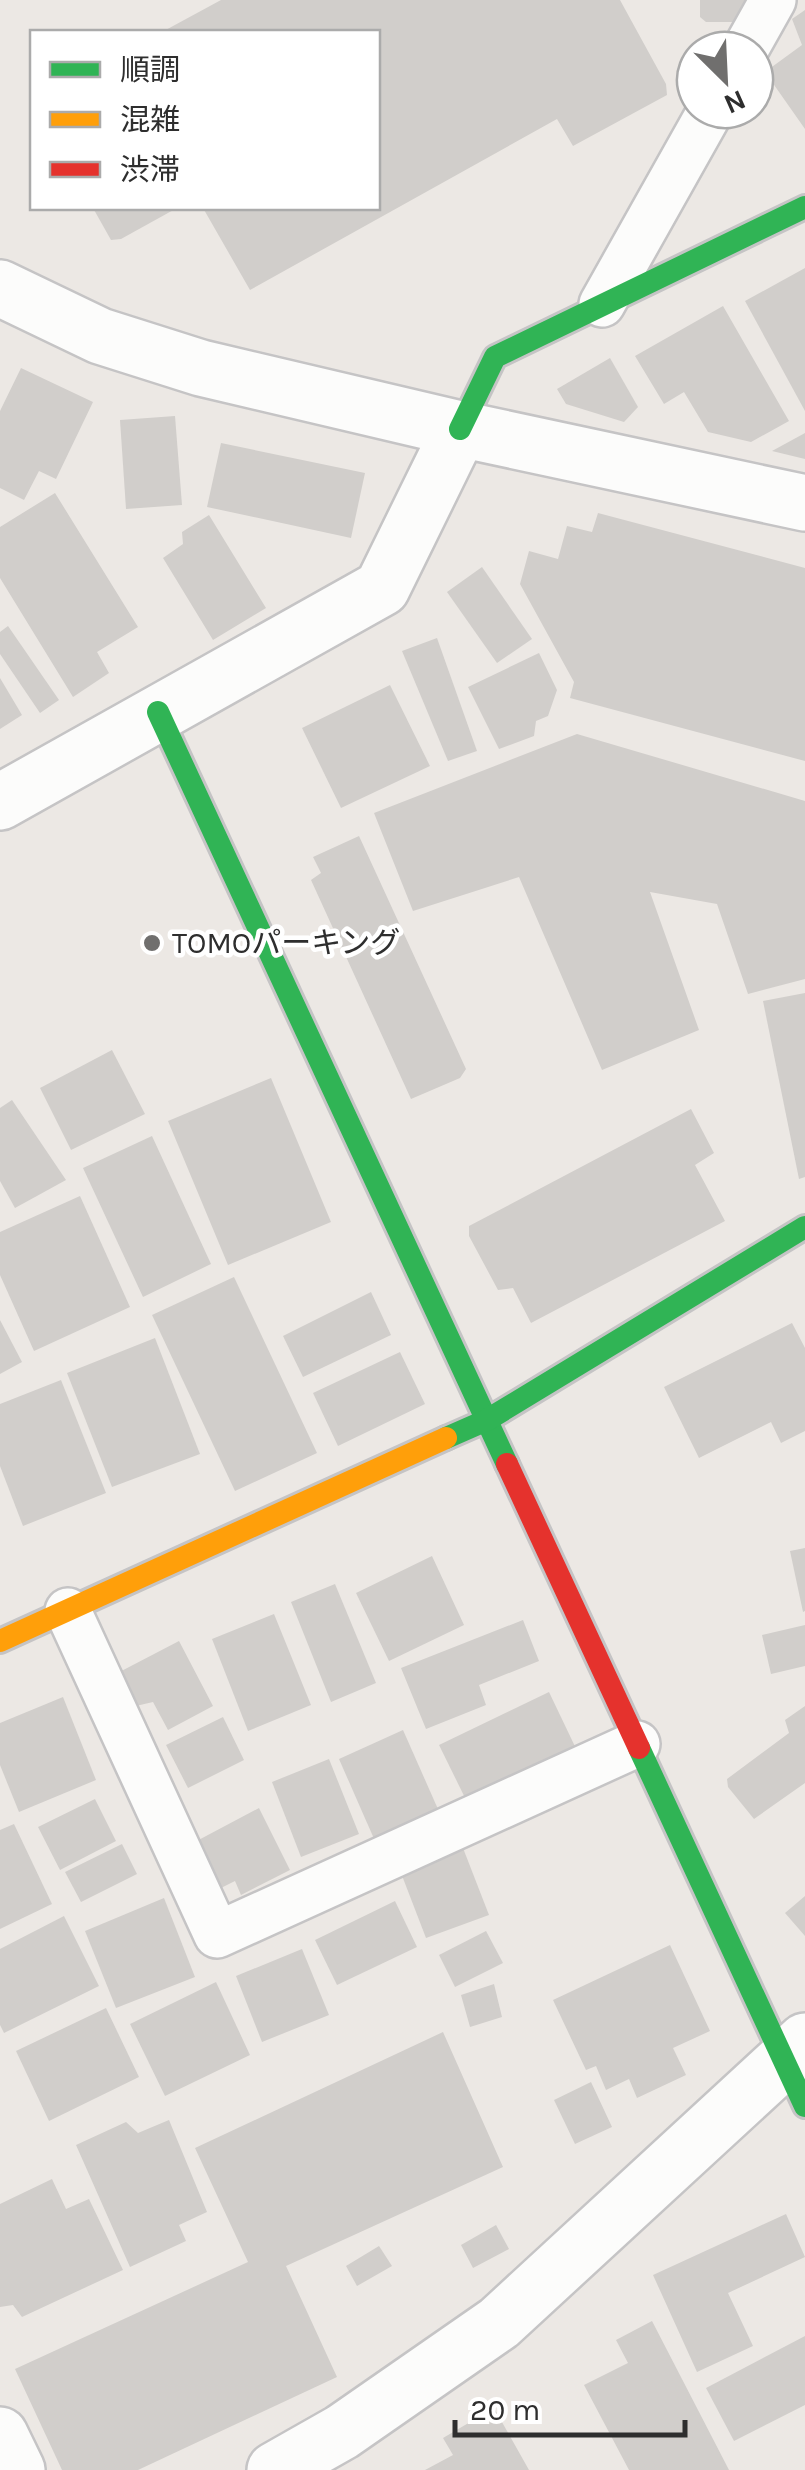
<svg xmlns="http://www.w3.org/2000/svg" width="805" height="2470" viewBox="0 0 805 2470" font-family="Karla,'Noto Sans JP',sans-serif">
  <rect width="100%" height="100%" fill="#ece8e4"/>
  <!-- building -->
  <g fill="#d1cecb">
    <path d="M221,0H620L666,84L667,95L573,146L557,119L250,290L203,208H378V32H162Z"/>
    <path d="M700,0H756L742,22H706L700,17Z"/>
    <path d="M805,10V129L765,72L802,45L792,19Z"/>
    <path d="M93,208H177L121,239L111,240Z"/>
    <path d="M805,268V411L745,301Z"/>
    <path d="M723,306L789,421L751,442L708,432L684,392L664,404L635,356Z"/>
    <path d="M610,358L638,407L624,422L566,404L557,389Z"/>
    <path d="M21,368L93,402L56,479L39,471L24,500L0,488V411Z"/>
    <path d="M175,416L182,505L126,509L120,420Z"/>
    <path d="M805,433V459L772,451Z"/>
    <path d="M221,443L365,473L351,538L207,507Z"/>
    <path d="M55,493L138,627L97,652L109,673L73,697L0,578V527Z"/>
    <path d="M598,513L805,568V761L570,698L574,682L520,584L529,551L558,559L567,526L592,532Z"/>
    <path d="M209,515L266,608L213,640L163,558L183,544L182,532Z"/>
    <path d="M482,567L532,639L497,663L447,592Z"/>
    <path d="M8,626L59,700L40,713L0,654V632Z"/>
    <path d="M437,638L477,751L448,761L402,651Z"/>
    <path d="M539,653L557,690L548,716L536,721L534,736L499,749L468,687Z"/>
    <path d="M0,678L22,715L0,729Z"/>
    <path d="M390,685L430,766L341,808L302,728Z"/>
    <path d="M577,734L805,801V979L748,994L717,904L650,892L699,1030L602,1070L519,877L413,911L374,813Z"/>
    <path d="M359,836L466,1069L460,1078L411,1099L311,880L321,873L313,857Z"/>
    <path d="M805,993V1177L799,1179L763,1001Z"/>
    <path d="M112,1050L145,1114L71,1150L40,1088Z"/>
    <path d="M271,1078L331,1222L228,1265L168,1121Z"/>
    <path d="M12,1100L66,1180L15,1208L0,1181V1108Z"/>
    <path d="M691,1109L714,1153L695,1165L725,1221L531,1323L513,1288L498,1290L469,1236V1226Z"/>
    <path d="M152,1136L211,1264L143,1297L83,1168Z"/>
    <path d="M80,1196L130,1307L34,1351L0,1275V1232Z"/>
    <path d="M234,1277L317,1453L235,1491L152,1315Z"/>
    <path d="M371,1292L391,1335L303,1377L283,1336Z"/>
    <path d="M0,1320L22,1362L0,1374Z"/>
    <path d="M792,1323L805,1348V1431L781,1443L771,1422L699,1458L664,1387Z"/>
    <path d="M155,1338L200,1454L112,1487L67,1373Z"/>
    <path d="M400,1352L425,1404L338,1446L313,1393Z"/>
    <path d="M61,1380L106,1493L23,1526L0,1466V1404Z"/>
    <path d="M805,1548V1611L803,1612L790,1551Z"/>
    <path d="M432,1556L464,1625L389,1661L356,1593Z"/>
    <path d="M335,1584L376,1683L331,1702L291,1602Z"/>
    <path d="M274,1614L311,1705L248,1731L212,1639Z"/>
    <path d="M523,1620L539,1661L479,1685L486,1705L426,1729L401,1668Z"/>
    <path d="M805,1625V1666L771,1674L762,1635Z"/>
    <path d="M179,1641L213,1706L168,1730L153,1702L123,1709L108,1678Z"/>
    <path d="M549,1692L581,1759L472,1812L439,1745Z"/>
    <path d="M63,1697L96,1780L19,1812L0,1765V1723Z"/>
    <path d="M805,1706V1783L754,1819L728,1787L727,1779L789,1733L785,1720Z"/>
    <path d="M223,1717L244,1760L188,1788L166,1745Z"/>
    <path d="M403,1730L445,1825L375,1841L339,1759Z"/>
    <path d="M329,1759L359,1834L301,1857L272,1782Z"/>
    <path d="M95,1799L116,1841L60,1870L38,1827Z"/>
    <path d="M259,1808L290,1870L241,1895L235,1881L215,1891L191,1844Z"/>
    <path d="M14,1824L52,1904L0,1929V1830Z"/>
    <path d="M122,1844L137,1874L81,1902L65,1872Z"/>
    <path d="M463,1848L489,1915L426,1938L401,1873Z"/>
    <path d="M805,1896V1936L785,1913Z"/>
    <path d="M164,1898L195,1977L116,2008L85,1931Z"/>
    <path d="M395,1901L417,1947L337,1985L315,1940Z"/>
    <path d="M64,1916L99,1986L4,2033L0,2025V1949Z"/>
    <path d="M486,1931L503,1963L455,1987L439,1955Z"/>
    <path d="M670,1945L710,2031L673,2048L686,2075L637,2098L629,2079L606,2090L596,2066L586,2070L553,2000Z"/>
    <path d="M302,1949L329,2015L262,2042L236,1976Z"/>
    <path d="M216,1982L250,2055L165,2096L130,2024Z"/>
    <path d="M494,1984L502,2017L470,2027L461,1995Z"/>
    <path d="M106,2008L139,2077L49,2121L16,2051Z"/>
    <path d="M443,2032L503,2167L286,2266L337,2377L138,2470H62L15,2369L248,2262L195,2148Z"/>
    <path d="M591,2082L612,2127L575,2144L554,2100Z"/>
    <path d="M169,2120L207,2212L179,2225L186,2241L130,2267L76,2145L126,2122L138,2133Z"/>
    <path d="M52,2179L66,2209L89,2199L123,2270L22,2317L13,2305L0,2307V2204Z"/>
    <path d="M786,2214L805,2257L728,2293L753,2346L697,2372L653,2275Z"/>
    <path d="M496,2225L509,2249L473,2268L461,2245Z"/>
    <path d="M379,2246L392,2266L357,2286L346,2266Z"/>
    <path d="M652,2321L729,2470H629L584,2385L628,2363L616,2340Z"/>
    <path d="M805,2336V2405L734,2441L706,2388Z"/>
    <path d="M494,2408L529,2470H425L453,2455L443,2438Z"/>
  </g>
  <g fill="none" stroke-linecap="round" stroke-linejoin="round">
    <!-- lane casing -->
    <g stroke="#c5c4c5" stroke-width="50">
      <g id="lane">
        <path d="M745,50L773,0"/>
        <path d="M602,304L711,110"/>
        <path d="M68,1611L217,1935L637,1744"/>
      </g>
    </g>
    <!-- street casing -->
    <g stroke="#c5c4c5" stroke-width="60">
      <g id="street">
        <path d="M0,288L100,336L201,368L460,429L805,503"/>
        <path d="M0,802L382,588L460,429"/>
        <path d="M0,2435L17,2470"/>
        <path d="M275,2470L342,2432L499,2323L805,2041"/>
      </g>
    </g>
    <!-- fast casing -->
    <g stroke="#c5c4c5" stroke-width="28">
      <g id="fast">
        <path d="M460,429L495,357L805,207"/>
        <path d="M158,712L507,1464"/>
        <path d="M446,1438L487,1420L805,1227"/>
        <path d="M639,1748L805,2106"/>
      </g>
    </g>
    <!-- slow casing -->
    <g stroke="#c5c4c5" stroke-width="28">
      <path id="slow" d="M0,1641L446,1438"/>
    </g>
    <!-- jam casing -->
    <g stroke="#c5c4c5" stroke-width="28">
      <path id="jam" d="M507,1464L639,1748"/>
    </g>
    <!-- lane -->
    <use href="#lane" stroke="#fcfcfb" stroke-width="45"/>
    <!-- street -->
    <use href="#street" stroke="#fcfcfb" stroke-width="55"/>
    <!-- fast -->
    <use href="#fast" stroke="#30b455" stroke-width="22"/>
    <!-- slow -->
    <use href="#slow" stroke="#ff9f0a" stroke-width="22"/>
    <!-- jam -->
    <use href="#jam" stroke="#e5322d" stroke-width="22"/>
  </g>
  <!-- markers -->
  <circle fill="#706f6e" stroke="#fff" stroke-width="4" cx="152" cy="943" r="10"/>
  <g text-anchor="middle" stroke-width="9" stroke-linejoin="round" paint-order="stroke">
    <!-- poi labels -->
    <g font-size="30" fill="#2e2e2e" stroke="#fff" text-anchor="start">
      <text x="172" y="953">TOMOパーキング</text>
    </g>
  </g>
  <!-- legend -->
  <rect x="30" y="30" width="350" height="180" fill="#ffffff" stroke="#ababab" stroke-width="2.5"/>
  <rect x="50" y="62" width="50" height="15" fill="#30b455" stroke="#ababab" stroke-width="2.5"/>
  <text x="120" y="80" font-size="30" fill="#2e2e2e">順調</text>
  <rect x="50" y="112" width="50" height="15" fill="#ff9f0a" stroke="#ababab" stroke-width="2.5"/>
  <text x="120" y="130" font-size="30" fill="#2e2e2e">混雑</text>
  <rect x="50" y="162" width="50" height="15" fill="#e5322d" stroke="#ababab" stroke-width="2.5"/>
  <text x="120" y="180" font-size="30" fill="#2e2e2e">渋滞</text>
  <!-- north arrow -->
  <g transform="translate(725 80) rotate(156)"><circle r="48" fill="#ffffff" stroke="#ababab" stroke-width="2.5"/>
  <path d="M0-8L18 38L0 25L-18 38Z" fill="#706f6e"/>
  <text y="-15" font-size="28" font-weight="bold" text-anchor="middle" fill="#2e2e2e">N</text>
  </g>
  <!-- scale -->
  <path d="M455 2420v15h230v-15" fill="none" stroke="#2e2e2e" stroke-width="5"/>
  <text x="470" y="2420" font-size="30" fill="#2e2e2e" stroke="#ffffff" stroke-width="8" paint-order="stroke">20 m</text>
</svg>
